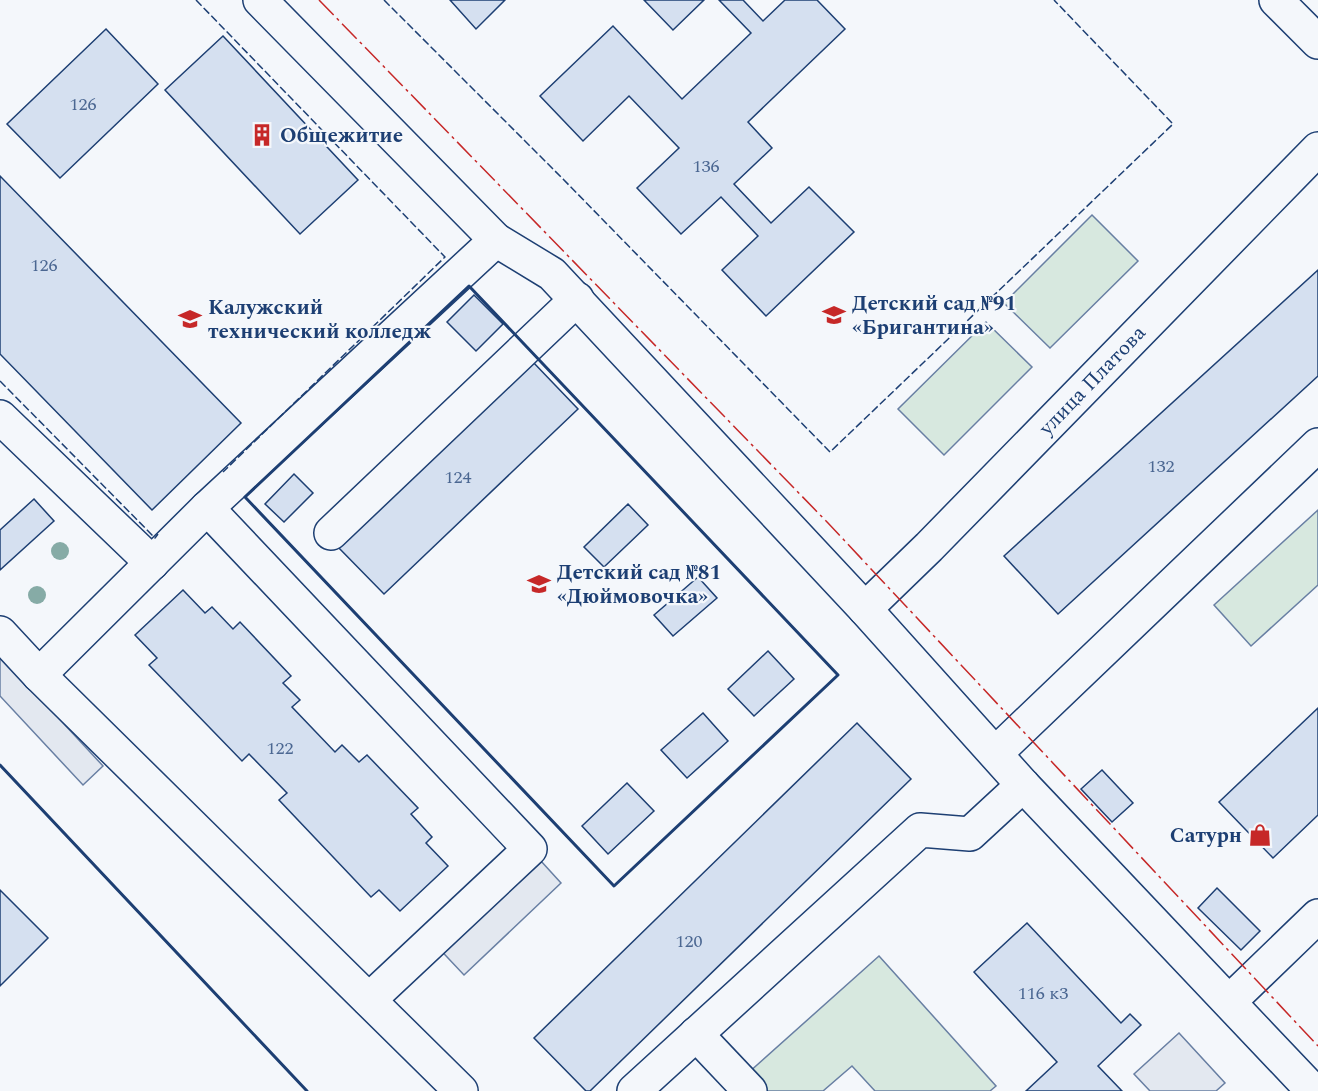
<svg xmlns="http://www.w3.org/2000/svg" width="1318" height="1091" viewBox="0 0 1318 1091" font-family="Spectral,serif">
  <rect width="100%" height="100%" fill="#f4f7fb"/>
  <!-- green -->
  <g fill="#d7e8df" stroke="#687fa3" stroke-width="1.5">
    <path d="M1092,215L1138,261L1050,348L1004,303Z"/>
    <path d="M986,322L1032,367L944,455L898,409Z"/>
    <path d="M1318,510V585L1251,646L1214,605Z"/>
    <path d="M879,956L996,1086L990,1091H875L852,1066L823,1091H764L748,1073Z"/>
  </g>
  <!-- parking -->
  <g fill="#e3e8f0" stroke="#687fa3" stroke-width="1.5">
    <path d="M0,655L103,766L83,785L0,696Z"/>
    <path d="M530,849L561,883L464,975L432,941Z"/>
    <path d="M1179,1033L1225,1083L1216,1091H1150L1134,1074Z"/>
  </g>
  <!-- building -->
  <g fill="#d5e0f0" stroke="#1d3f73" stroke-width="1.5">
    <path d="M450,0H505L476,29Z"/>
    <path d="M644,0H704L673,30Z"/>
    <path d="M719,0H743L763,21L785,0H817L845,29L748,122L772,148L734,184L771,223L809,187L854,232L766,316L722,270L758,236L721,197L681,234L637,188L679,148L629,96L583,141L540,96L613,26L682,99L751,33Z"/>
    <path d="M106,29L158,84L60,178L7,124Z"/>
    <path d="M223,36L358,180L300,234L165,90Z"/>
    <path d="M0,176L241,423L152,510L0,354Z"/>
    <path d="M1318,270V376L1058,614L1004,556Z"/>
    <path d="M474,295L503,324L476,351L447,322Z"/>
    <path d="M532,361L578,409L384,594L337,546Z"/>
    <path d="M294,474L313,493L284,522L265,504Z"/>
    <path d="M34,499L54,521L0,570V530Z"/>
    <path d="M628,504L648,525L604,567L584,547Z"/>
    <path d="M698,577L717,598L673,636L654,615Z"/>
    <path d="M183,590L205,613L212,607L233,629L240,622L291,676L283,683L300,700L292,707L335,752L342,745L359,762L367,755L418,808L411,814L432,837L426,843L448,866L400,911L379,890L371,897L279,800L287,793L249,754L242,761L149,665L157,658L135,635Z"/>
    <path d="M768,651L794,679L754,716L728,689Z"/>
    <path d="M1318,708V815L1273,858L1219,802Z"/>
    <path d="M703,713L728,741L687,778L661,750Z"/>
    <path d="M857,723L911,779L590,1091H586L534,1038Z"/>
    <path d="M1102,770L1133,803L1112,822L1081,789Z"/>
    <path d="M627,783L654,811L608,854L582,826Z"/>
    <path d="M1217,888L1260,931L1241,950L1198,908Z"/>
    <path d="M0,890L48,938L0,986Z"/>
    <path d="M1027,923L1121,1023L1130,1014L1141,1025L1098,1066L1122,1091H1026L1057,1062L974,972Z"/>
  </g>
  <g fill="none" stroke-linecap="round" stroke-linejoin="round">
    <!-- minor casing -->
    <g stroke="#1d3f73" stroke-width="36">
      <g id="minor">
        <path d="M260,0L496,240L552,274L865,609L1023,785L1313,1091"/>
        <path d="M1276,0L1318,42"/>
        <path d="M0,417L152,563"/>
        <path d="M207,508L530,849L369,1000"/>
        <path d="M331,533L577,299"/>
        <path d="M865,609L929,547L1318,149"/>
        <path d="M0,633L39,675L461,1091"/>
        <path d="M39,675L207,508L496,240"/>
        <path d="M996,753L1318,445"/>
        <path d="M1230,1001L1318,916"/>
        <path d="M696,1034L750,1091"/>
        <path d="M634,1091L920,830L970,834L1023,785"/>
      </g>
    </g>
    <!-- minor -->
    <use href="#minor" stroke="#f4f7fb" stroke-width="33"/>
    <!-- fence -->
    <g stroke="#1d3f73" stroke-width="1.5" stroke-dasharray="8 3" stroke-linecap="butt">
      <path d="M196,0L445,257L223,472"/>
      <path d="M384,0L563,179L830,452L1173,124L1054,0"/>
      <path d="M0,381L155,538L158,534"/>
    </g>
    <!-- wall -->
    <g stroke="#1d3f73" stroke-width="3">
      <path d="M469,286L838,675L614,886L245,497Z"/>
      <path d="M0,765L307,1091"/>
    </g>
    <!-- power -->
    <path stroke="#c62828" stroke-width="1.5" stroke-dasharray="21 4.5 3 4.5" stroke-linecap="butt" d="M319,0L828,523L1318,1046"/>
  </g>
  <!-- trees -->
  <g fill="#86aba6">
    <circle cx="60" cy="551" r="9"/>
    <circle cx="37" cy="595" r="9"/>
  </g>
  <!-- icons -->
  <defs>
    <g id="building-bare" transform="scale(1.8)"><path d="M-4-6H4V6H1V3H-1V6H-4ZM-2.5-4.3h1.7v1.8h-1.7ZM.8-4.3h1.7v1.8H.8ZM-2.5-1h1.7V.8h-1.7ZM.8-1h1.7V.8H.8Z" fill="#c62828" stroke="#f4f7fb" stroke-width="2.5" paint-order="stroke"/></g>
    <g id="school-bare" transform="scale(1.8)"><path d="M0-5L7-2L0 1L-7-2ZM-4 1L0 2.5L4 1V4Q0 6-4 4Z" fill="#c62828" stroke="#f4f7fb" stroke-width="2.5" paint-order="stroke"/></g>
    <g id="university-bare" transform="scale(1.8)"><path d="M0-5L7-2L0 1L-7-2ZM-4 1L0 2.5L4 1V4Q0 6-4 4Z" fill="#c62828" stroke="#f4f7fb" stroke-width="2.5" paint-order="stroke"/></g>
    <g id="shop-bare" transform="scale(1.8)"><path d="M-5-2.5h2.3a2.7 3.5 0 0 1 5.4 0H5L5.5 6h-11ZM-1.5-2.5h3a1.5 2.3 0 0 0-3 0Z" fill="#c62828" stroke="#f4f7fb" stroke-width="2.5" paint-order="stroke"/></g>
  </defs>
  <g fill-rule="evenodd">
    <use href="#building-bare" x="262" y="135"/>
    <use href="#school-bare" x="834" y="315"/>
    <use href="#university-bare" x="190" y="319"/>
    <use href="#school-bare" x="539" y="584"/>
    <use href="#shop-bare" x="1260" y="835"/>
  </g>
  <g text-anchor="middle" stroke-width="4.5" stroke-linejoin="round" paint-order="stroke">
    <!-- number labels -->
    <g font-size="18" fill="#4b6792">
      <text x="83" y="110">126</text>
      <text x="706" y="172">136</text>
      <text x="44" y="271">126</text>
      <text x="1161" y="472">132</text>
      <text x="458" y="483">124</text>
      <text x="280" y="754">122</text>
      <text x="689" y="947">120</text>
      <text x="1043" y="999">116 к3</text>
    </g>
    <!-- poi labels -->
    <g font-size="21" font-weight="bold" fill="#1d3f73" stroke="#f4f7fb" text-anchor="start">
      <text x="280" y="142">Общежитие</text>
      <text x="852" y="310">Детский сад №91<tspan x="852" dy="24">«Бригантина»</tspan></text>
      <text x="208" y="314">Калужский<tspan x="208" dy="24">технический колледж</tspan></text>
      <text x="557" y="579">Детский сад №81<tspan x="557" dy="24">«Дюймовочка»</tspan></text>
      <text x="1242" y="842" text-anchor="end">Сатурн</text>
    </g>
    <!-- street labels -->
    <g font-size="21" fill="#1d3f73" stroke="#f4f7fb">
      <text transform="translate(1092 380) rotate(-46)" y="7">улица Платова</text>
    </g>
  </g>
</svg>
